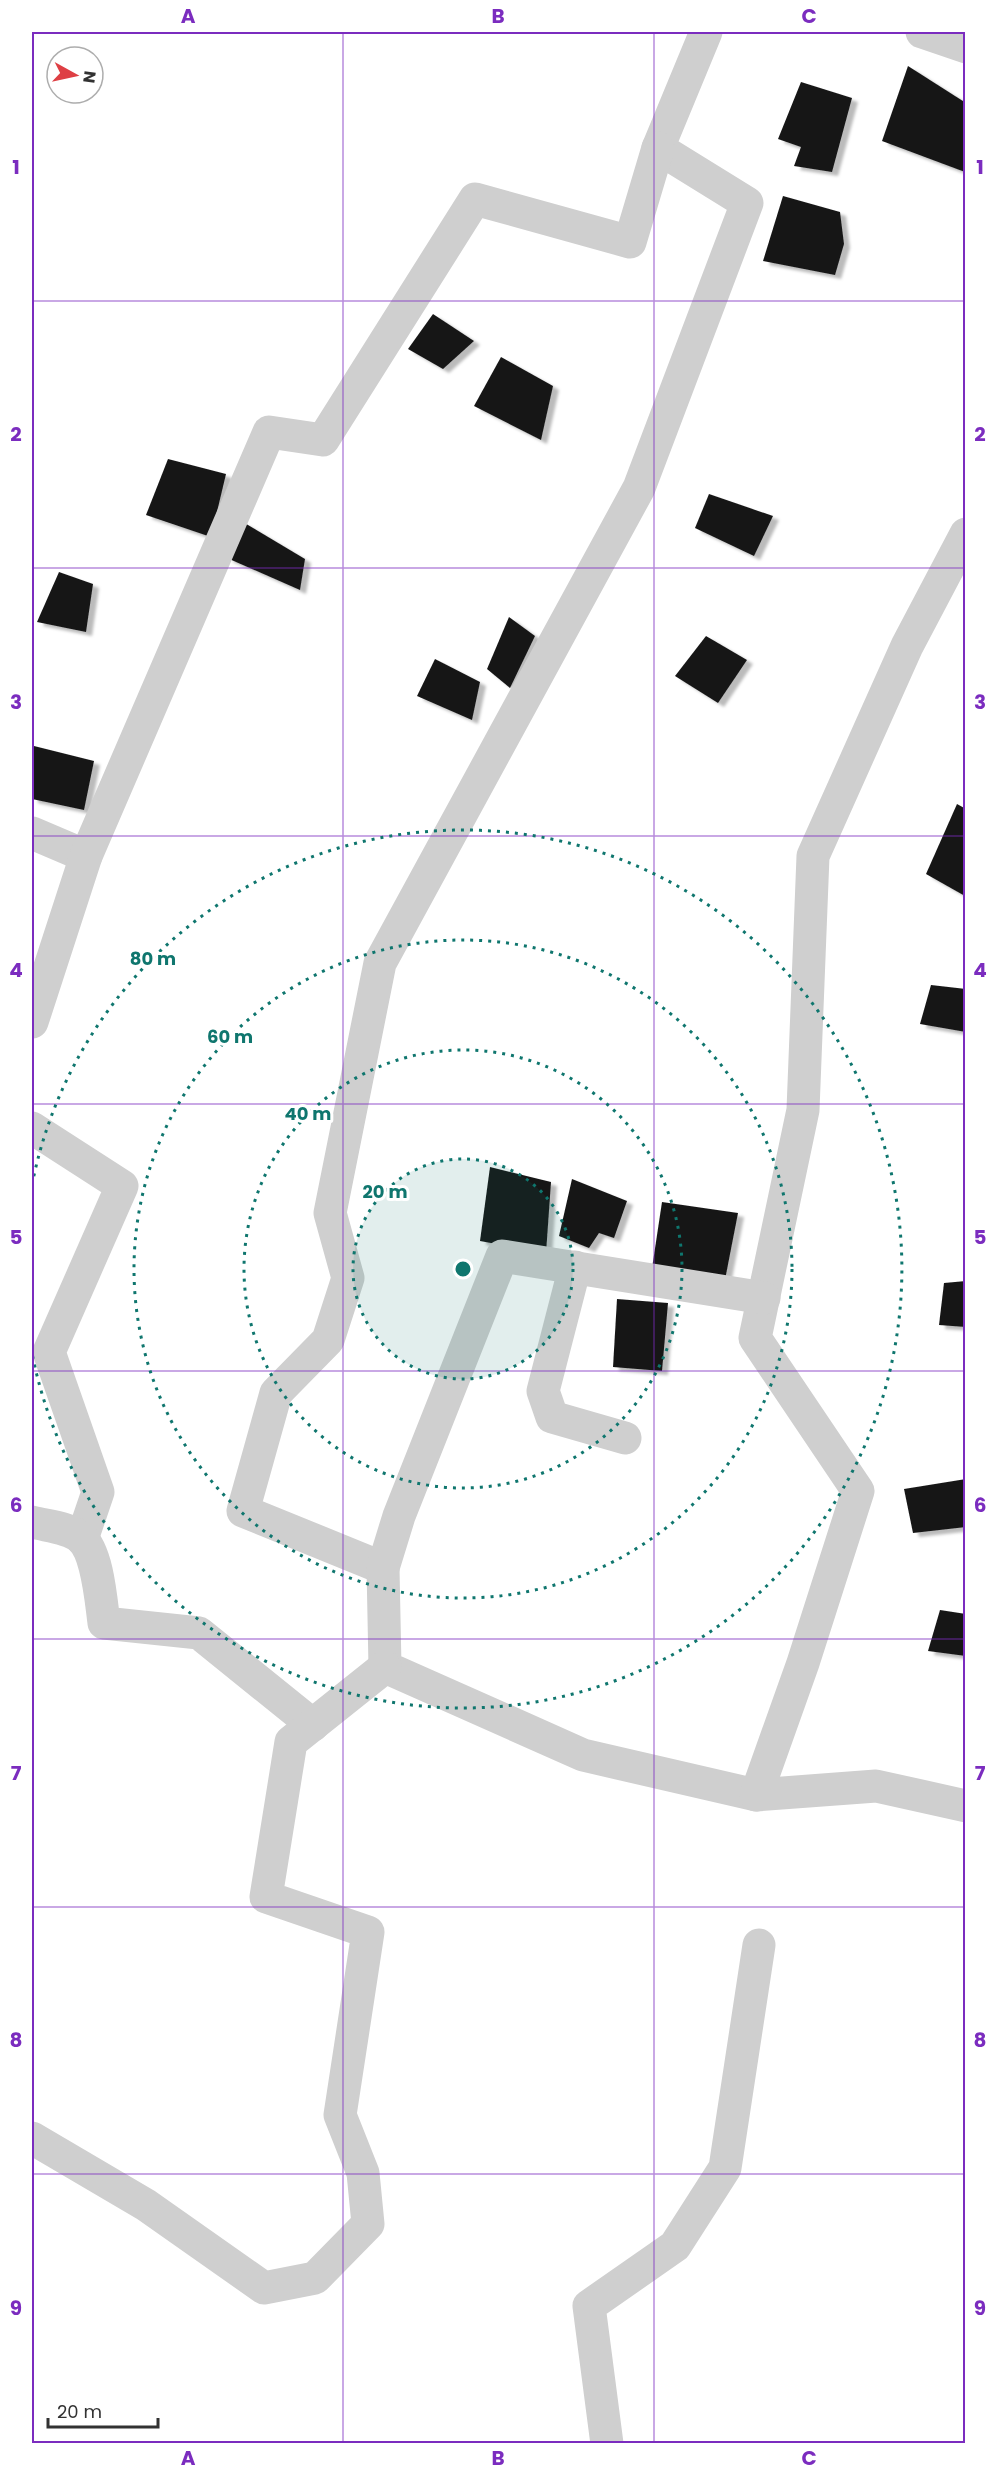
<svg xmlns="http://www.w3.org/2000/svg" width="997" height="2475" viewBox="0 0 997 2475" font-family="Poppins,sans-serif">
  <defs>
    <filter id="shadow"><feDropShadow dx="6" dy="4" stdDeviation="1.5" flood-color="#0004"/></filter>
  </defs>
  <rect width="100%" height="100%" fill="#fff"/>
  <!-- building -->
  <g fill="#191919" filter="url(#shadow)">
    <path d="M908,66L966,103L965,172L882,141Z"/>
    <path d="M801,82L852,98L832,172L794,166L801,147L778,139Z"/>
    <path d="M783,196L840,212L844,244L835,275L763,261Z"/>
    <path d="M433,314L474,341L443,369L408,349Z"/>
    <path d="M501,357L553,386L541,440L474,406Z"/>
    <path d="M168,459L226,474L211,537L146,515Z"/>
    <path d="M709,494L773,516L754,556L695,528Z"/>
    <path d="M243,522L305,559L300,590L227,558Z"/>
    <path d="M59,572L93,584L86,632L37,622Z"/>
    <path d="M509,617L535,636L510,688L487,669Z"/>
    <path d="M706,636L747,660L718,703L675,676Z"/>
    <path d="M435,659L480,682L472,720L417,696Z"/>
    <path d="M34,746L94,761L84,810L32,799V755Z"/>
    <path d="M957,804L966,809L965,896L926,874Z"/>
    <path d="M931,985L966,989V1032L920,1024Z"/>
    <path d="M490,1167L551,1182L546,1253L480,1241Z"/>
    <path d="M572,1179L627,1201L614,1238L599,1233L589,1248L559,1236Z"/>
    <path d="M662,1202L738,1213L724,1285L651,1275Z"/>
    <path d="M966,1281V1327L939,1325L944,1283Z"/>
    <path d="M617,1299L668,1303L662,1371L613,1367Z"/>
    <path d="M966,1479V1527L913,1533L904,1489Z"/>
    <path d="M940,1610L966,1614V1656L928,1651Z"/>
  </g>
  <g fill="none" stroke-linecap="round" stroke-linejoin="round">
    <!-- minor -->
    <g stroke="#cfcfcf" stroke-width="33">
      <path d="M706,32L658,148L747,203L639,488L380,963L330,1213L348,1278L328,1340L276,1393L243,1511L383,1568L385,1667L583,1755L756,1795"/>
      <path d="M922,32L966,47"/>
      <path d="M966,534L907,646L813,856L803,1110L755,1338L858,1491L803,1663L756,1795L876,1786L966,1806"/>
      <path d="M32,833L86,856"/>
      <path d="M32,1022L86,856L269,432L323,440L475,199L630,242L658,148"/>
      <path d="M32,1128L122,1186L49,1352L98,1492L82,1539"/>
      <path d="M575,1267L543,1391L552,1417L625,1438"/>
      <path d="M32,1522C46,1526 69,1527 81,1538C98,1553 101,1601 104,1623L199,1633L313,1725"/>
      <path d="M383,1568L399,1516L502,1256L764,1298"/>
      <path d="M32,2138L146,2205L264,2288L315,2278L368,2224L363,2173L340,2115L368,1932L266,1897L291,1742L385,1667"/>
      <path d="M607,2444L589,2306L675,2246L725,2168L759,1945"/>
    </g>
  </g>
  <!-- grid -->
  <path fill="none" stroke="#7b2cbf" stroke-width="1.5" stroke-opacity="0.55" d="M343,32V2444M654,32V2444M32,301H966M32,568H966M32,836H966M32,1104H966M32,1371H966M32,1639H966M32,1907H966M32,2174H966"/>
  <!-- distance rings -->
  <circle cx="463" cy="1269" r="110" fill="#0f766e" fill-opacity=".12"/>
  <g fill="none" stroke="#0f766e" stroke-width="3" stroke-dasharray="3 6">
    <circle cx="463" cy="1269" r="110"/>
    <circle cx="463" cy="1269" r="219"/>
    <circle cx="463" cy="1269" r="329"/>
    <path d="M32 1185A439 439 0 1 1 32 1353"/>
  </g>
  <circle cx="463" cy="1269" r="9" fill="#0f766e" stroke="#fff" stroke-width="3"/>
  <g font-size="18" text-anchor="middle" font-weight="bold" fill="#0f766e" stroke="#fff" stroke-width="6" stroke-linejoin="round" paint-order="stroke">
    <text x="153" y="965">80 m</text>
    <text x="230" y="1043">60 m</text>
    <text x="308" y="1120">40 m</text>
    <text x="385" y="1198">20 m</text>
  </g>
  <!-- border -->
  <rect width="997" height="2475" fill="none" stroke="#ffffff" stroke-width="66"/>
  <!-- north arrow -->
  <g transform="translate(75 75) rotate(98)"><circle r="28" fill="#ffffff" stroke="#adadad" stroke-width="1.5"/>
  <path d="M0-4.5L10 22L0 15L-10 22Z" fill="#de3f44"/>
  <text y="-9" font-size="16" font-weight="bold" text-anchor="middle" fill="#323232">N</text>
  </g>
  <!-- scale -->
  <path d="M48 2418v9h110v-9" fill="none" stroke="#323232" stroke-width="3"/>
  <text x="57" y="2418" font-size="18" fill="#323232" stroke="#ffffff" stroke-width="4.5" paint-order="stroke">20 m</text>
  <rect x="33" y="33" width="931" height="2409" fill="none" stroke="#7b2cbf" stroke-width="2"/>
  <g font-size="20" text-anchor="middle" font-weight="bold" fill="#7b2cbf">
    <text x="188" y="23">A</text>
    <text x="498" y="23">B</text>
    <text x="809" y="23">C</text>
    <text x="16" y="174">1</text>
    <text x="980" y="174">1</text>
    <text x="16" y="441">2</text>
    <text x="980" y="441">2</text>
    <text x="16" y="709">3</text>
    <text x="980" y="709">3</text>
    <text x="16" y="977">4</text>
    <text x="980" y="977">4</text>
    <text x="16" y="1244">5</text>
    <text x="980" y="1244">5</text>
    <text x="16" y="1512">6</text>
    <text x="980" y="1512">6</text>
    <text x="16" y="1780">7</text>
    <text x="980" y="1780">7</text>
    <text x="16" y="2047">8</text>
    <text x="980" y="2047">8</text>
    <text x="16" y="2315">9</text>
    <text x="980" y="2315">9</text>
    <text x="188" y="2465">A</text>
    <text x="498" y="2465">B</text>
    <text x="809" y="2465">C</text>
  </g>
</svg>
